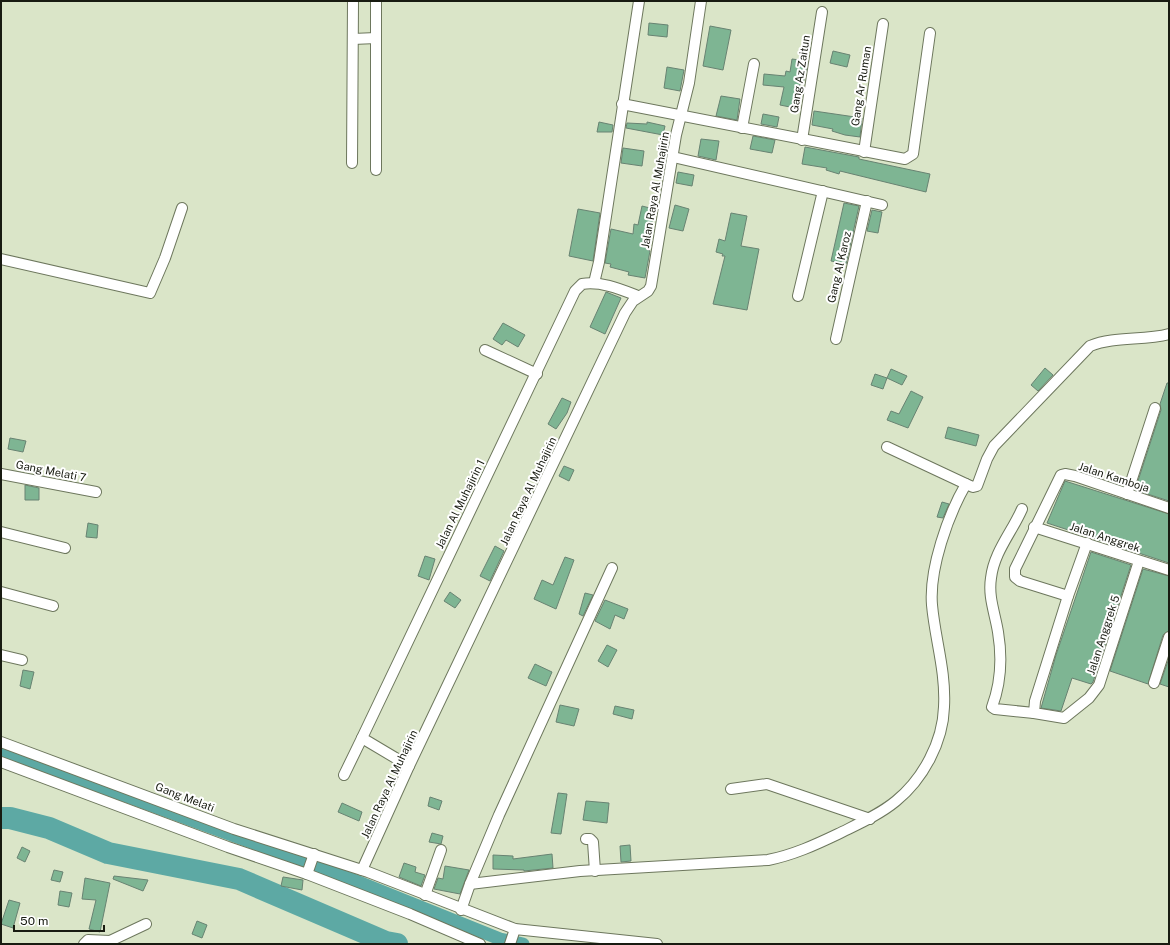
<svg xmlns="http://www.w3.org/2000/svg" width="1170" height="945" viewBox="0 0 1170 945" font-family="'Public Sans',sans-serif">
  <rect width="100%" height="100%" fill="#dae5c8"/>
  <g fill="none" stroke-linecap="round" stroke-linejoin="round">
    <!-- canal -->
    <path stroke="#5da9a4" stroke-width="13" d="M1,750L346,877L500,939L523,944"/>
    <!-- river -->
    <path stroke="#5da9a4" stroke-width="22" d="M1,818H10L49,828L108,853L239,879L386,942L397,944"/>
  </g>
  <!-- building -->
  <g fill="#7eb593" stroke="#688372">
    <path d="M649,23L668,25L667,37L648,35Z"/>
    <path d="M710,26L731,30L723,70L703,66Z"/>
    <path d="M833,51L850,55L847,67L830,63Z"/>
    <path d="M792,59L808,61L803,84H800L795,108L780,105L784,87L763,85L764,74L785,76L786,71L790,72Z"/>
    <path d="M667,67L684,70L680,91L664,88Z"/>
    <path d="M721,96L740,99L737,120L716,116Z"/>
    <path d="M814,111L862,118L860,137L845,135L832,131L833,129L812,125Z"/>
    <path d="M763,114L779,117L777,127L761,124Z"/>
    <path d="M599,122L613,125L612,132H597Z"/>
    <path d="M647,122L665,126L663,135L626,128L627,123L647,124Z"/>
    <path d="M753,136L775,140L772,153L750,149Z"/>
    <path d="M701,139L719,141L716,160L698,156Z"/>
    <path d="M805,147L859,157V159L930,174L926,192L840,171L839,174L826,170L827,168L802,164Z"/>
    <path d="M623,148L644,151L642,166L621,163Z"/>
    <path d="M678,172L694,175L692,186L676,183Z"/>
    <path d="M844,203L859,206L846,264L831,261Z"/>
    <path d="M675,205L689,209L683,231L669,228Z"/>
    <path d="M642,206L654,209L648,250L650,251L645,278L628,275L629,272L610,267L611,264L605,263L611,229L633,234L634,224L638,225Z"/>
    <path d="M578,209L600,213L593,261L569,256Z"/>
    <path d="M872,210L882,212L878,233L867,231Z"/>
    <path d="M731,213L747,216L741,246L759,249L747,310L713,304L725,256H722L723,254L716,252L719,239L725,241Z"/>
    <path d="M606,292L621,298L605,334L590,327Z"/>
    <path d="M503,323L525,335L518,347L506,340L502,345L493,339Z"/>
    <path d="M1045,368L1053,375L1038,391L1031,385Z"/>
    <path d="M891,369L907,376L902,385L887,378Z"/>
    <path d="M875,374L887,378L883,389L871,385Z"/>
    <path d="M1167,383H1169V501L1135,490L1161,410L1160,404Z"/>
    <path d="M911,391L923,397L908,428L887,420L891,411L899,414Z"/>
    <path d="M562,398L571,402L567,413L556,429L548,424Z"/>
    <path d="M948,427L979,435L976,446L945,438Z"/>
    <path d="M10,438L26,441L23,452L8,449Z"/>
    <path d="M564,466L574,470L569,481L559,476Z"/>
    <path d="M1065,481L1169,514V563L1047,523Z"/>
    <path d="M25,485L39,488V500H25Z"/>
    <path d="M942,502L949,504L943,518L937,517Z"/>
    <path d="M88,523L98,525L97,538L86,537Z"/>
    <path d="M495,546L504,551L490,581L480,576Z"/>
    <path d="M1091,552L1131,565L1093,682L1091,684L1072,678L1061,711L1041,708L1056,655Z"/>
    <path d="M425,556L435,559L429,580L418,576Z"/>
    <path d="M565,557L574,560L556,609L534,599L542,580L553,585Z"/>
    <path d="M1143,569L1169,576V631L1163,635L1148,684L1110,671Z"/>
    <path d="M450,592L461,600L455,608L444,601Z"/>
    <path d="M585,593L593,595L583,616L579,614Z"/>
    <path d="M605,600L628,609L624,619L615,615L610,629L595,621Z"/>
    <path d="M607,645L617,650L608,667L598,661Z"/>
    <path d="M1169,658V687L1160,684Z"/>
    <path d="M535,664L552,672L546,686L528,678Z"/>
    <path d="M23,670L34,672L30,689L20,686Z"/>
    <path d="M560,705L579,709L574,726L556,722Z"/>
    <path d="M615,706L634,710L632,719L613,714Z"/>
    <path d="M558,793L567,794L561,834L551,833Z"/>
    <path d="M430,797L442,801L439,810L428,806Z"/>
    <path d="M586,801L609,803L607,823L583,820Z"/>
    <path d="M342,803L362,812L359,821L338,812Z"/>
    <path d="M432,833L443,836L441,844L429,842Z"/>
    <path d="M630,845L631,861L621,862L620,846Z"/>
    <path d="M22,847L30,851L25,862L17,858Z"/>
    <path d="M552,854L553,868L524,871V870L493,869V855L513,856V859Z"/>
    <path d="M404,863L416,867L415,872L425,875L421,886L399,877Z"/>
    <path d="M445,866L469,870L460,894L434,889L438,878L443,879Z"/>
    <path d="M54,870L63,872L60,882L51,880Z"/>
    <path d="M114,876L148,880L143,891L113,879Z"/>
    <path d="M283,877L303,880L302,890L281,886Z"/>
    <path d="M85,878L110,883L100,932L89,929L96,900L82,899Z"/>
    <path d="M60,891L72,893L69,907L58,905Z"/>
    <path d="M9,900L20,903L13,928L1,924Z"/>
    <path d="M197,921L207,925L202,938L192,934Z"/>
  </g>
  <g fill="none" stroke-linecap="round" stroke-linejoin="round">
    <!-- street casing -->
    <g stroke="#6d775d" stroke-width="12">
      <g id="street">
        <path d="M376,1V170"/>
        <path d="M353,39L376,38"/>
        <path d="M622,104L905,159L913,154L930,33"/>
        <path d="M742,128L754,64"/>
        <path d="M802,140L822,12"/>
        <path d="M864,152L883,24"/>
        <path d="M673,157L882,205"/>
        <path d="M352,163L353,1"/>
        <path d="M1,259L150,293L165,258L182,208"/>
        <path d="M594,283L599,262L639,1"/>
        <path d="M798,296L823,191"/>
        <path d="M836,339L867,201"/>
        <path d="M485,350L537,374"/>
        <path d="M887,447L966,484"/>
        <path d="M1,474L96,492"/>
        <path d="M1127,494L1155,408"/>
        <path d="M1022,509C1012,532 994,552 991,578C988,597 995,613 998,632C1002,656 1001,683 992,707L995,709L1034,713"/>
        <path d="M1034,527L1169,570"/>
        <path d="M1,532L65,548"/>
        <path d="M1087,543L1068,596L1035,701L1034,713L1064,718L1089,698L1099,685L1139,561"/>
        <path d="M1,592L53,606"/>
        <path d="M1068,596L1020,581L1015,577V569L1061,475L1065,474L1075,476L1169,508"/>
        <path d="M1,655L22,660"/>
        <path d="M1154,683L1169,637"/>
        <path d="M1,742L234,829L368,872L515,929L657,944"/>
        <path d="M1,762L228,847L307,874L410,914L480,944"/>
        <path d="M409,766L362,738L575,291L582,284C601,281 620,289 638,296"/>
        <path d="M344,775L362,738"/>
        <path d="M731,789L767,784L870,819"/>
        <path d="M586,839H590L593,842L595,871"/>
        <path d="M362,870L409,766L625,313L633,301L648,291L651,286L676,135L689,83L701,1"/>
        <path d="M307,874L314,854"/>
        <path d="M470,884L580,871L768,860C793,855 815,845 838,834C858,824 879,815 896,801C923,779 943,742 944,707C946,671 935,639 932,605C929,569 948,515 966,484L973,487L977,486L987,459L994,446L1090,346C1115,336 1143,341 1169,334"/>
        <path d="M425,895L441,850"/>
        <path d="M461,910L470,884L499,815L612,568"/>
        <path d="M84,944L88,940L110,941L146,924"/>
        <path d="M510,944L515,929"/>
      </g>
    </g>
    <!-- street -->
    <use href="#street" stroke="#fff" stroke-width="10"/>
  </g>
  <g text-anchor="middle" stroke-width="4" stroke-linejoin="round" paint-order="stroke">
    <!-- street labels -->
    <g font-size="11" fill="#181b11" stroke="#fff">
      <text transform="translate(800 74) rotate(-81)" y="4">Gang Az Zaitun</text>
      <text transform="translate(861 86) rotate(-81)" y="4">Gang Ar Ruman</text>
      <text transform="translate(655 190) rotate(-80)" y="4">Jalan Raya Al Muhajirin</text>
      <text transform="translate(839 267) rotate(-77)" y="4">Gang Al Karoz</text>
      <text transform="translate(51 471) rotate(11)" y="4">Gang Melati 7</text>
      <text transform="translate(1114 477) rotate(18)" y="4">Jalan Kamboja</text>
      <text transform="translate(528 491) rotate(-65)" y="4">Jalan Raya Al Muhajirin</text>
      <text transform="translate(460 504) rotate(-64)" y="4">Jalan Al Muhajirin 1</text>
      <text transform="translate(1105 537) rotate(18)" y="4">Jalan Anggrek</text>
      <text transform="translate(1103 635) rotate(-72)" y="4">Jalan Anggrek 5</text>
      <text transform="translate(389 784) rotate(-65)" y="4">Jalan Raya Al Muhajirin</text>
      <text transform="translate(185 797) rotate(21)" y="4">Gang Melati</text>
    </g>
  </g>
  <!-- border -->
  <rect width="1170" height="945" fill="none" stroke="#181b11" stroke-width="4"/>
  <!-- scale -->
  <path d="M14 925v6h90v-6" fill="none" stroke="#181b11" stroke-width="2"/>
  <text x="20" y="925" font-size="12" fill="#181b11" stroke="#ffffff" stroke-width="3" paint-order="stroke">50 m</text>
</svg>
